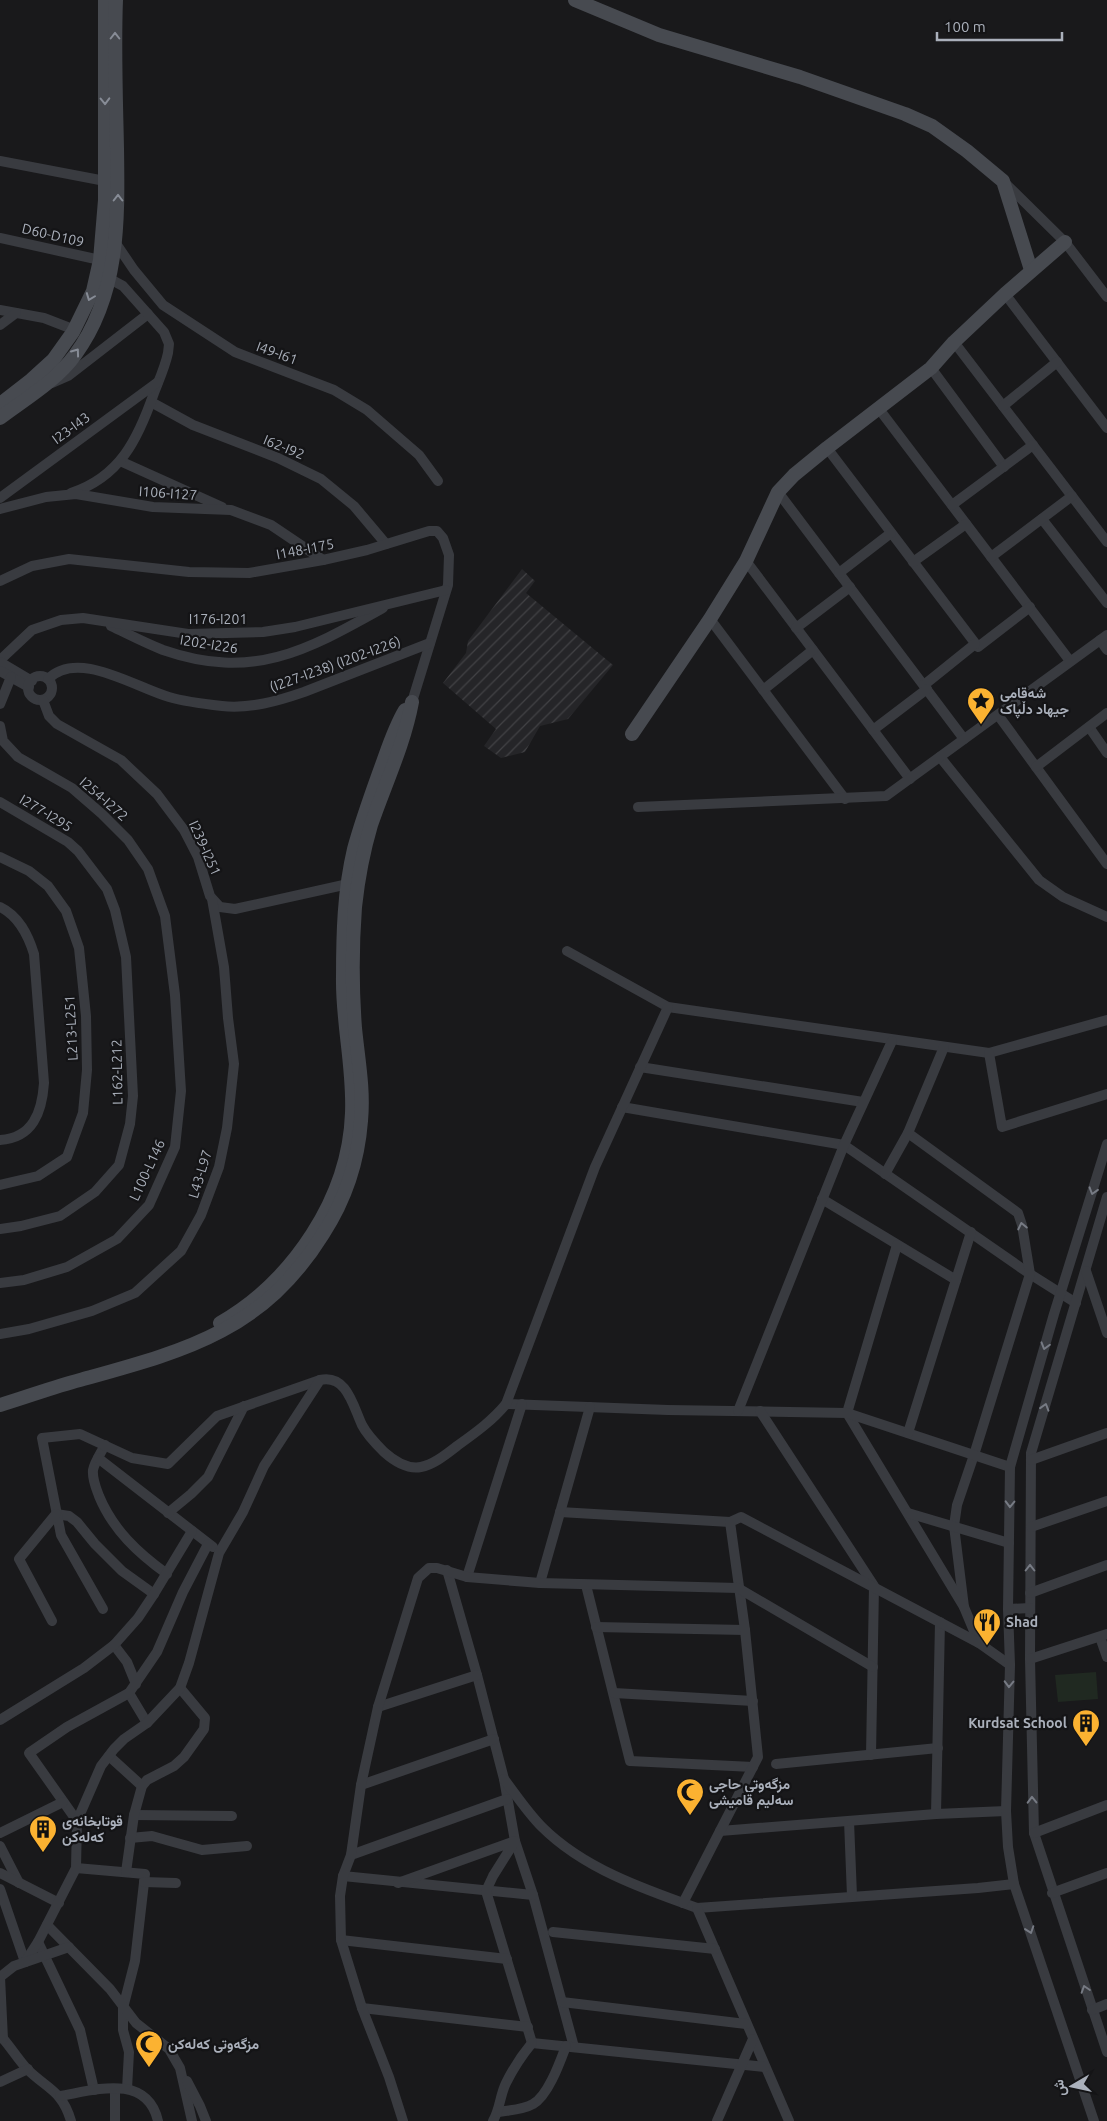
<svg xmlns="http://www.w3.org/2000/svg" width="1107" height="2121" viewBox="0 0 1107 2121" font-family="Ubuntu,Vazirmatn,sans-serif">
  <defs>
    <pattern id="industrial-furrows" width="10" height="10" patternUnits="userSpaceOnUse" patternTransform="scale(1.25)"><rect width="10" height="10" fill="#252528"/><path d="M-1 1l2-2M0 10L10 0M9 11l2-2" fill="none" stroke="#424245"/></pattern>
  </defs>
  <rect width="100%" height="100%" fill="#19191b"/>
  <!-- industrial -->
  <path fill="url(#industrial-furrows)" d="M522,569L535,581L526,593L613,665L568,719L540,726L525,752L501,758L484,746L496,729L443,683L466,653L468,641Z"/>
  <!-- grass -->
  <path fill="#202921" d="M1096,1672L1098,1699L1058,1702L1055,1675Z"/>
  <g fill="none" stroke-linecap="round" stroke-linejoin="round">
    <!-- street -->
    <g stroke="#393b40" stroke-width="10">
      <path d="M0,161L105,181"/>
      <path d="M1005,183L1065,242L1107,297"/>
      <path d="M0,238L100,260"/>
      <path d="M115,242L134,270L163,305L235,352L334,390L367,410L419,455L438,481"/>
      <path d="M1005,294L1107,428"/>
      <path d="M0,310L44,318L75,330"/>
      <path d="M0,325L16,313"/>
      <path d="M954,342L1107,542"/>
      <path d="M931,368L1004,467"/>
      <path d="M52,383L68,376L148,314"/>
      <path d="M151,402L193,425L278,458L321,479L354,506L386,544"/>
      <path d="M1003,406L1057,362"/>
      <path d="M879,409L1070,661"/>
      <path d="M827,448L978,647L1030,607"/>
      <path d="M120,461L222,507"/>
      <path d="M778,492L964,739"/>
      <path d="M71,493C120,477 138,439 154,393C159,380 165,367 168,353L169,344L164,332L123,286L110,279"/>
      <path d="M0,498L158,382"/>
      <path d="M952,505L1033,445"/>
      <path d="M0,509L46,497L76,494L153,507L231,510L271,525L323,560"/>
      <path d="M1042,519L1107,603"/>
      <path d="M991,557L1072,496"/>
      <path d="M746,561L910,779"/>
      <path d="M913,562L966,524"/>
      <path d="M839,573L891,533"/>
      <path d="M0,581L32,566L69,559L189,572L249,573L323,560L367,550L429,531H437L443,538L449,555L448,585L412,702"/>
      <path d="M710,619L845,799"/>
      <path d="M111,626C128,634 145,643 163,650C253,681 306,651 383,608"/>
      <path d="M796,628L850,587"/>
      <path d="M1100,640L1107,650"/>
      <path d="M0,660L32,630L61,620L83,618L188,634L263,632L295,627L446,590"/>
      <path d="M0,662L32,681"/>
      <path d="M0,671L29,687"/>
      <circle cx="40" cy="688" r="12"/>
      <path d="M48,679C78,649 134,687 169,697C186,702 204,704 222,706C250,709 278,701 304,692L430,643"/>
      <path d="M924,685L975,644"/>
      <path d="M763,690L813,650"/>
      <path d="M43,700L49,716L57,724L121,760L157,794L184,830L198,857L210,896L220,907L235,909L348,884"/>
      <path d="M0,704L11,677"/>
      <path d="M998,715L1107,864"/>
      <path d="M0,726L3,741L18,757L72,788L102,814L128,840L148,869L165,916L175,995L181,1091L175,1147L149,1205L117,1239L67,1267L24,1280L0,1283"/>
      <path d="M1089,727L1107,753"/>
      <path d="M873,730L927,689"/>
      <path d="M940,757L1039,880L1063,897L1107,917"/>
      <path d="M1036,767L1107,713"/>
      <path d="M0,802L68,842L78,851L107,889L115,910L126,957L133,1096L130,1124L119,1165L95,1192L60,1216L21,1226L0,1229"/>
      <path d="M638,807L886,796L1107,635"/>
      <path d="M0,857L29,871L48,886L66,911L79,948L86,1016L87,1070L83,1113L67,1157L38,1176L0,1185"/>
      <path d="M0,907C19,916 28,935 34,954L44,1083C42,1112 33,1138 0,1140"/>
      <path d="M567,951L668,1007L989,1053L1107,1020"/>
      <path d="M989,1053L1002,1127L1107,1094"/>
      <path d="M640,1067L863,1102"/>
      <path d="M622,1107L844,1145L1030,1274L1076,1303"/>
      <path d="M908,1133L1018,1213L1022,1225L1030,1274L974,1455L957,1505L954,1526L964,1607"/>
      <path d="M885,1174L908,1133L944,1047"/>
      <path d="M1107,1197L1031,1453L1030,1659L1034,1833L1107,2052"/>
      <path d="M822,1199L956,1280"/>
      <path d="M897,1245L847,1413L964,1607L979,1643"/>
      <path d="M1086,1271L1107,1333"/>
      <path d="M0,1334L29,1329L92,1311L135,1293L181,1251L201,1215L219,1167L227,1128L234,1064L228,1018L224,967L212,899"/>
      <path d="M506,1404L668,1410L847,1413L1010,1467"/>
      <path d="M738,1411L844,1145L892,1041"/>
      <path d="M760,1411L874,1586L871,1755"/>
      <path d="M908,1433L971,1232"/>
      <path d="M105,1445C101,1453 95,1461 93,1470C92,1479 96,1488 99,1496C113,1530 138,1553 167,1574"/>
      <path d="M98,1458L213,1547"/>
      <path d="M1031,1460L1107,1433"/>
      <path d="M560,1512L730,1522"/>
      <path d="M168,1513L191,1494L208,1477L244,1406"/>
      <path d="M908,1513L1009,1543"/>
      <path d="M56,1514L69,1516L77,1522L95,1544L122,1571L154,1594"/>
      <path d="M1031,1527L1107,1501"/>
      <path d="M447,1570L477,1675L504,1779L515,1841L533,1895L574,2047"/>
      <path d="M467,1577L522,1404"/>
      <path d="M540,1583L590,1407"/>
      <path d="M586,1585L630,1761L753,1767"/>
      <path d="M1030,1593L1107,1565"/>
      <path d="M103,1609L61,1535L42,1438L80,1434L132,1458L168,1464L217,1416L320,1380"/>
      <path d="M1008,1609L1030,1608"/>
      <path d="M52,1621L19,1559L56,1514"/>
      <path d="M596,1627L745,1630"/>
      <path d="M1100,1637L1107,1657"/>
      <path d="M114,1645L127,1662L136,1684"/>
      <path d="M1030,1659L1107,1634"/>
      <path d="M129,1693L147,1723"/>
      <path d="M614,1693L753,1701"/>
      <path d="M378,1707L477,1675"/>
      <path d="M0,1720L84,1668L114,1645L138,1618L154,1594L192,1531"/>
      <path d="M109,1756L142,1786"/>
      <path d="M776,1764L938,1748"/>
      <path d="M504,1779C516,1795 528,1813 542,1827C583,1868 643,1889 697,1908L978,1888L1014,1884"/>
      <path d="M361,1785L494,1739"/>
      <path d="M936,1814L940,1622"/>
      <path d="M134,1815L232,1816"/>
      <path d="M77,1821L29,1753L67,1727L129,1693L157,1652L183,1592L208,1544"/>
      <path d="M849,1821L852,1896"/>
      <path d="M720,1831L936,1814L1006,1811"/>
      <path d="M0,1833L63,1802"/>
      <path d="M1034,1833L1107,1805"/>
      <path d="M130,1838L152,1836L202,1850L247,1846"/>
      <path d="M0,1846L19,1883"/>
      <path d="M351,1855L507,1799"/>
      <path d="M76,1868L145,1874L135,1961L123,2008V2030L129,2052L127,2089"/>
      <path d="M126,1872L134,1815L142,1786L147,1780L174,1766L184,1757L204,1729L205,1718L180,1688"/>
      <path d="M0,1873L59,1903"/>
      <path d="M343,1876L533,1895"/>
      <path d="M144,1882L176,1883"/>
      <path d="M398,1883L515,1841L493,1876L486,1891L532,2043"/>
      <path d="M0,1889L25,1962"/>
      <path d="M1052,1893L1107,1873"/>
      <path d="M683,1903L758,1757L745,1630L730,1522L741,1517L979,1643L1010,1665"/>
      <path d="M697,1908L789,2121"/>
      <path d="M47,1925L110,1989L136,2023L169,2049L180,2068L192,2121"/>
      <path d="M553,1932L715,1949"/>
      <path d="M341,1940L507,1959"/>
      <path d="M38,1942L80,2030L94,2090"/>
      <path d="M25,1962L38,1942L76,1868L77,1821L101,1766L114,1749L124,1739L147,1723L180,1688L189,1663L219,1553L243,1512L264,1466L320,1380C347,1374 353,1406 362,1425C367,1435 376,1444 384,1452C413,1478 429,1468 457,1446C475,1433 492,1421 506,1404L595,1167L668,1007"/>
      <path d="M562,2002L746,2024"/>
      <path d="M362,2008L528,2027"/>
      <path d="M1092,2010L1107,2004"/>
      <path d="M0,2035C10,2046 17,2058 27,2069C47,2089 62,2090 71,2121"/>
      <path d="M3,2039L0,1977L14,1966L69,1947"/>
      <path d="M532,2043L765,2067"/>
      <path d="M187,2081L200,2106L206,2121"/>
      <path d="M0,2082L28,2069"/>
      <path d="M115,2089V2121"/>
      <path d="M60,2096C95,2090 147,2073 158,2121"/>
      <path d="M498,2112C510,2110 523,2110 533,2104C548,2096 560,2062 566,2046"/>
      <path d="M403,2121L389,2077L362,2008L341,1940L340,1896L343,1876L351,1855L361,1785L378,1707L418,1578L429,1568H437L467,1577L540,1583L738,1588L873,1667"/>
      <path d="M493,2121C500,2109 500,2095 506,2083C513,2069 522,2055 532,2043"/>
      <path d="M717,2121L753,2039"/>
      <path d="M1094,2121L1014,1884L1008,1847L1006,1811L1010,1665L1008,1609L1010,1467L1054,1314L1107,1144"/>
    </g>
    <!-- secondary -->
    <g stroke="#474a50" stroke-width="14">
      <path d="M575,0L659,35L800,77L905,114L932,126L967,151L1003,181L1031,270"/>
      <path d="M0,404L31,380L53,360L73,332L93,291L100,260L105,200V0"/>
      <path d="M0,418C25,399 56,381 75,355C120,294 118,219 117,148C116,99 114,49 116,0"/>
      <path d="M632,734L710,619L746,561L778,492L794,475L827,448L931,368L954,342L1005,294L1065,242"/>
      <path d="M220,1323C293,1281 349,1198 352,1113C354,1067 342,1022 343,977C343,934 344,891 354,849C361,823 370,798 379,773C387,752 393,730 405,710"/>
      <path d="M0,1405C27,1397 53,1387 80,1380C184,1351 262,1332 323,1234C345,1200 358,1161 361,1121C364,1089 358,1059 355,1028C352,988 352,947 355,907C358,879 363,852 371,825C385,784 404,745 412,702"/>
    </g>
  </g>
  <!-- one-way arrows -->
  <defs><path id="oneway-chevron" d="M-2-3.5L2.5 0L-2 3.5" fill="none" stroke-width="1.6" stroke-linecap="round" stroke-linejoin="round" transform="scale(1.25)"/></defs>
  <g stroke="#878c96">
    <use href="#oneway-chevron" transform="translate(115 36) rotate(-90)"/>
    <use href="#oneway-chevron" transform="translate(105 101) rotate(89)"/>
    <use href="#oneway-chevron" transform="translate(118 198) rotate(-90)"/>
    <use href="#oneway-chevron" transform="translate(90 297) rotate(111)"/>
    <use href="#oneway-chevron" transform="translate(76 352) rotate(-54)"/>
  </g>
  <g stroke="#777b84">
    <use href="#oneway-chevron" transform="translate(1093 1191) rotate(107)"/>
    <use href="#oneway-chevron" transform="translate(1022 1226) rotate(-102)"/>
    <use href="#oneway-chevron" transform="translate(1045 1346) rotate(106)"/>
    <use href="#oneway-chevron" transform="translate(1045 1407) rotate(-73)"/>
    <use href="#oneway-chevron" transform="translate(1010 1504) rotate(91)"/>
    <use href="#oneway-chevron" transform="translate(1030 1568) rotate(-90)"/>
    <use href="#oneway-chevron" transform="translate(1009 1684) rotate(91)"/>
    <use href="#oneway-chevron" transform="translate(1032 1800) rotate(-91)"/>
    <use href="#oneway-chevron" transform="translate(1030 1930) rotate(71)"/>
    <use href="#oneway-chevron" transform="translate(1085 1989) rotate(-108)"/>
  </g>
  <!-- icons -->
  <defs>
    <g id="sight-pin" transform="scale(1.4375)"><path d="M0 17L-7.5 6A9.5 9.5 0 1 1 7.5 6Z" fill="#fbb231" stroke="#141416"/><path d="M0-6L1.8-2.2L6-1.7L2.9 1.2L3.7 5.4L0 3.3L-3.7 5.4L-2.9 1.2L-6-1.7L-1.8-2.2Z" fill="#111"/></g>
    <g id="restaurant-pin" transform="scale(1.4375)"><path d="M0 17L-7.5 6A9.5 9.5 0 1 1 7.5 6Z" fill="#fbb231" stroke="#141416"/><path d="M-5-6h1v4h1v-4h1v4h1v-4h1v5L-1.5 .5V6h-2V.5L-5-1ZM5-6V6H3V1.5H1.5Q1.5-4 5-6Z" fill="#111"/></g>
    <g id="building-pin" transform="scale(1.4375)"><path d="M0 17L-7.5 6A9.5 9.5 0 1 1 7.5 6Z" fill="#fbb231" stroke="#141416"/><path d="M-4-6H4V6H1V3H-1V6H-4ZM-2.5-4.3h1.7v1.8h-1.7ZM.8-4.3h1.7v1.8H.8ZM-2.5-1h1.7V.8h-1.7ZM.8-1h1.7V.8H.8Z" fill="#111"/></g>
    <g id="mosque-pin" transform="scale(1.4375)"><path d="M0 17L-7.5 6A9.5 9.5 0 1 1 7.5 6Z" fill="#fbb231" stroke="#141416"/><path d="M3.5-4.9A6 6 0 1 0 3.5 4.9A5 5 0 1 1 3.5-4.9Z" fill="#111"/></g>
  </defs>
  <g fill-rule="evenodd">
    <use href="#sight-pin" x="981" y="701"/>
    <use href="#restaurant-pin" x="987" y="1622"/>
    <use href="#building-pin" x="1086" y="1723"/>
    <use href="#mosque-pin" x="690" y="1792"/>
    <use href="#building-pin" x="43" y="1829"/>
    <use href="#mosque-pin" x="149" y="2044"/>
  </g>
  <g text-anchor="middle" stroke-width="4.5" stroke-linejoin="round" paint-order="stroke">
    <!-- street labels -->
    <g font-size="14" fill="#aab0bb" stroke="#141416">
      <text transform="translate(53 235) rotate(13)" y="5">D60-D109</text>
      <text transform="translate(277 353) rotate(20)" y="5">I49-I61</text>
      <text transform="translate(71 428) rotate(-36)" y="5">I23-I43</text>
      <text transform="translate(284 447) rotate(22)" y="5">I62-I92</text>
      <text transform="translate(168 493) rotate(4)" y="5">I106-I127</text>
      <text transform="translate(305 549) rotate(-11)" y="5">I148-I175</text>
      <text x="218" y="624">I176-I201</text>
      <text transform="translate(209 644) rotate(9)" y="5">I202-I226</text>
      <text transform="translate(335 664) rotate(-20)" y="5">(I227-I238) (I202-I226)</text>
      <text transform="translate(104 799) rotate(41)" y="5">I254-I272</text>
      <text transform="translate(46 813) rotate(31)" y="5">I277-I295</text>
      <text transform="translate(205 848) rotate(66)" y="5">I239-I251</text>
      <text transform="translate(71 1028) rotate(-93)" y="5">L213-L251</text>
      <text transform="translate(117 1072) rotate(-91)" y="5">L162-L212</text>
      <text transform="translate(147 1170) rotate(-65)" y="5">L100-L146</text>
      <text transform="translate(200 1174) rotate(-73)" y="5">L43-L97</text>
    </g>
    <!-- poi labels -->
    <g font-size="14" font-weight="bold" fill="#aab0bb" stroke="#141416" text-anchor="start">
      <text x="1000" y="698">شەقامی<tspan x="1000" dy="16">جیهاد دڵپاک</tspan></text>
      <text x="1006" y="1627">Shad</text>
      <text x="1067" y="1728" text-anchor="end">Kurdsat School</text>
      <text x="709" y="1789">مزگەوتی حاجی<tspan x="709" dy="16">سەلیم قامیشی</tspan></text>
      <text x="62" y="1826">قوتابخانەی<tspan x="62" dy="16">کەلەکن</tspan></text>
      <text x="168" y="2049">مزگەوتی کەلەکن</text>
    </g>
  </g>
  <!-- north arrow -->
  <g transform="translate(1072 2086) rotate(261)" stroke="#141416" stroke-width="4" paint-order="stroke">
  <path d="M0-4L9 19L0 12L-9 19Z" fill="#aab0bb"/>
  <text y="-8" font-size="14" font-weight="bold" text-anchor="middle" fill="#aab0bb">ش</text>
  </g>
  <!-- scale -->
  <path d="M937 32v8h125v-8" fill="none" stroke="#aab0bb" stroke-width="2.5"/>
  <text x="944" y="32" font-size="15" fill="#aab0bb" stroke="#141416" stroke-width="4" paint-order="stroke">100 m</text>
</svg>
